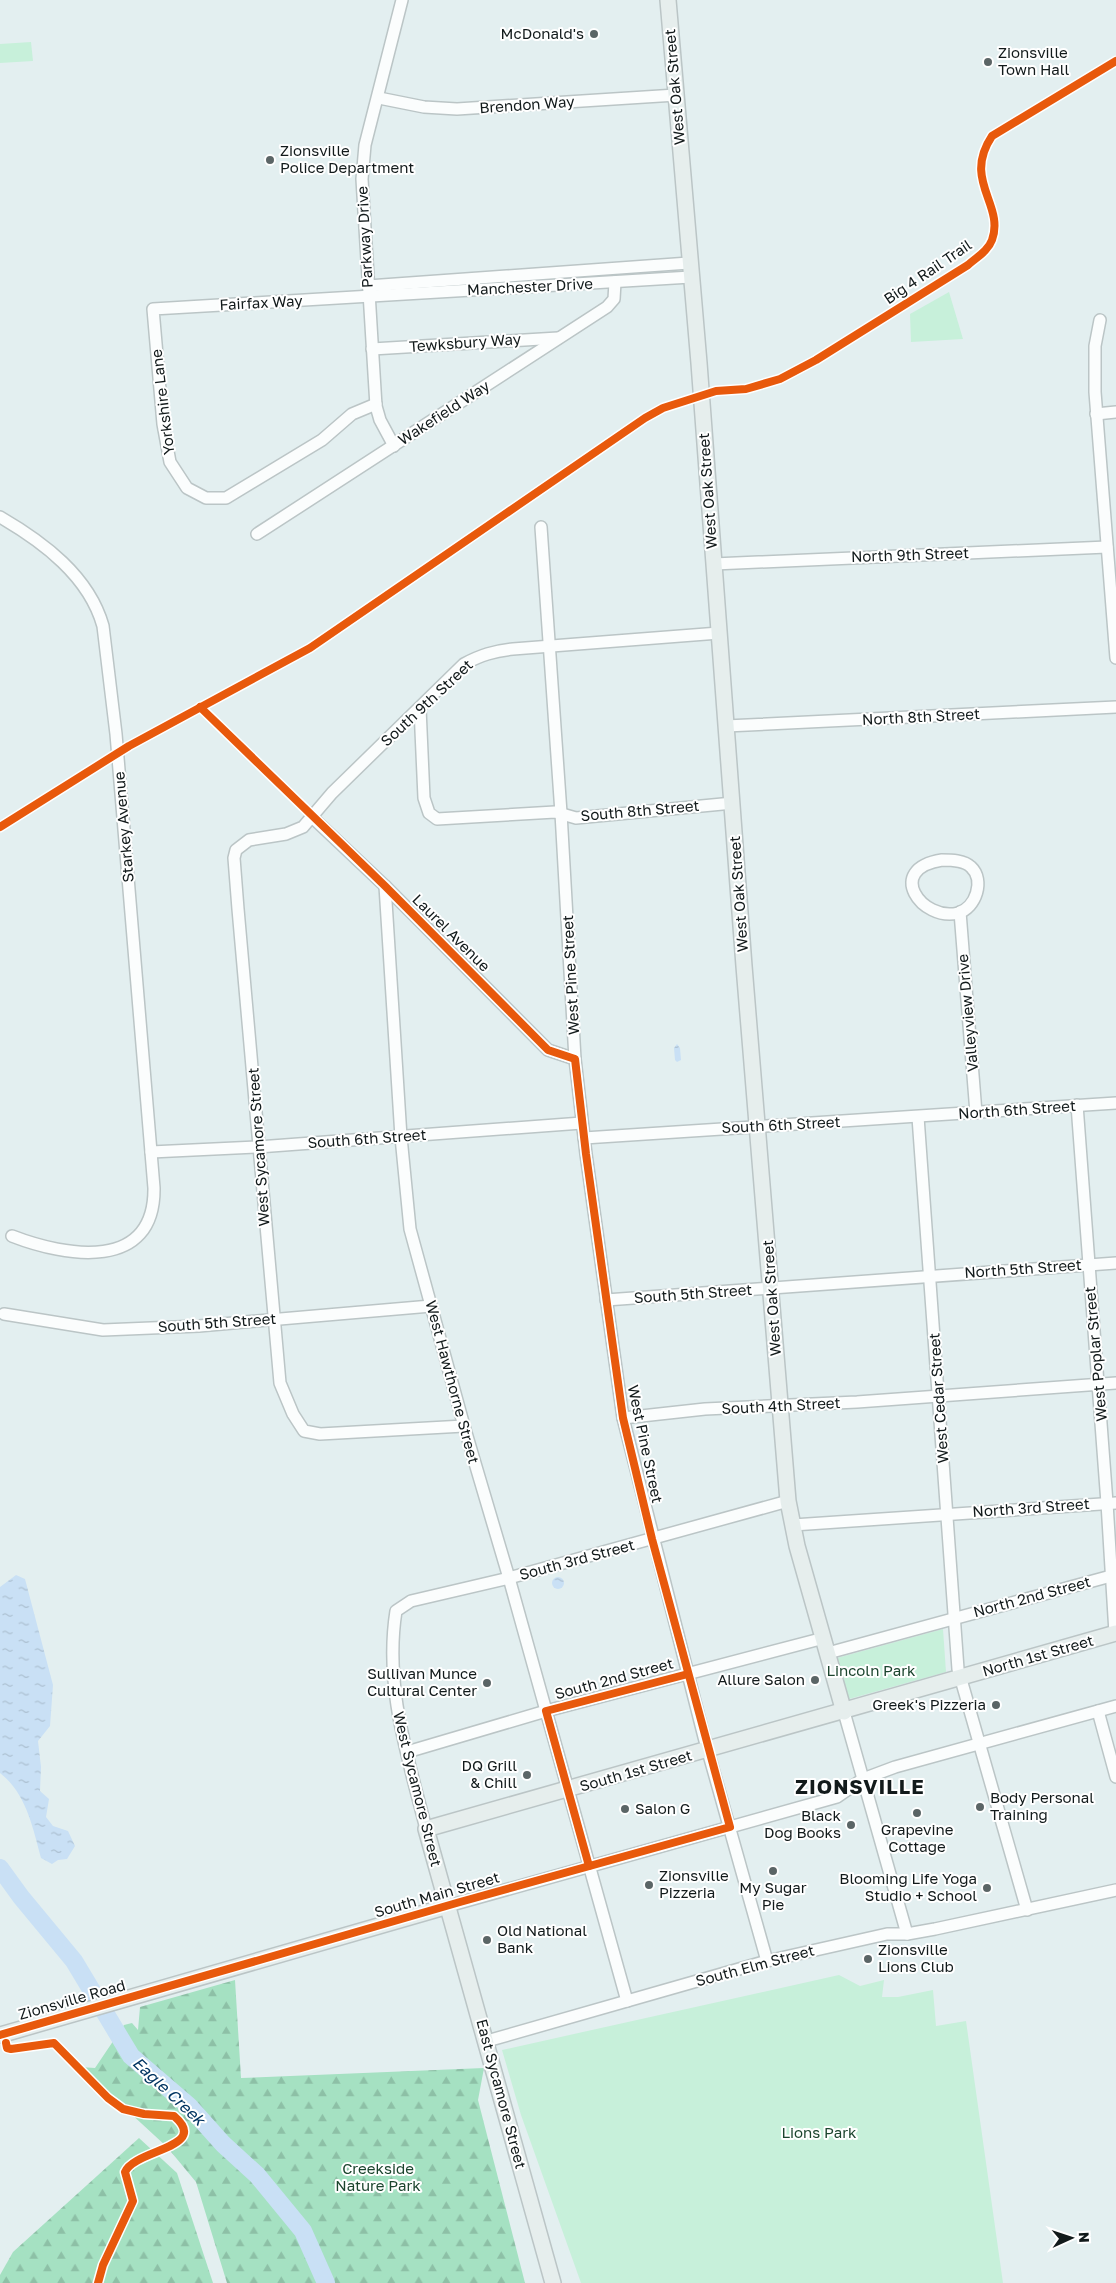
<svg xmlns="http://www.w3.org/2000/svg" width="1116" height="2283" viewBox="0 0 1116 2283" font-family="'Golos Text',sans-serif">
  <defs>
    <pattern id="forest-firs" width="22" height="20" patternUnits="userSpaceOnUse" patternTransform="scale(1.25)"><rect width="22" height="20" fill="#a5e1c2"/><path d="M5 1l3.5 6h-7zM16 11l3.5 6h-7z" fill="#8dc0a6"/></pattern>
    <pattern id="water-ripples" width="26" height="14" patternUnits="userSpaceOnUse" patternTransform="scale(1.25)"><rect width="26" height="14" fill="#c9e0f5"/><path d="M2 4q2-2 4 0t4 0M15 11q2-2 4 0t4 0" fill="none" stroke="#acc0d1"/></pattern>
  </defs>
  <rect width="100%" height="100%" fill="#e3eff0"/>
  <!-- forest -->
  <g fill="url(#forest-firs)">
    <path d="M235,1980L241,2078L484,2068L478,2100L525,2283H227L196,2182L167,2147L103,2088L87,2077L80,2067L95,2068L124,2025L132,2023L138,2030L140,2007Z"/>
    <path d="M139,2138L177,2173L213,2283H0V2275L13,2252Z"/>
  </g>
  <!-- green -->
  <g fill="#c7f0da">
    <path d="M31,42L33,61L0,63V44Z"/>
    <path d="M949,292L963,339L911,342L910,314Z"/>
    <path d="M943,1629L946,1672L849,1699L837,1658Z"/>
    <path d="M839,1975L860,1986L884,1980L882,1997H898L933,1990L936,2026L966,2021L1003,2283H581L521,2115L502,2050Z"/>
  </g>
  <!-- water -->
  <g fill="url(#water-ripples)">
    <path d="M677,1044L680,1048L681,1060L677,1062L675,1060L674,1048Z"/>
    <path d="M16,1575L25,1579L53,1685L50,1726L38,1741L41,1767L40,1791L49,1799L46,1817L53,1826L68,1831L75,1846L67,1859L58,1860L52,1864L41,1858C33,1828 26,1793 0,1773V1587Z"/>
    <circle cx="558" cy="1583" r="6"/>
  </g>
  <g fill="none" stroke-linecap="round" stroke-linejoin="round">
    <!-- river -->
    <path stroke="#c9e0f5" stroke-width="18" d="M0,1868L21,1897L74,1961L131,2056L189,2106L223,2144L257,2175L303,2231L326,2283"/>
    <!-- street casing -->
    <g stroke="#bbc5c6" stroke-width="14">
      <g id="street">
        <path d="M379,98L424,107L457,109L676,95"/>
        <path d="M368,286L689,263"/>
        <path d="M1100,320L1095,346V392L1116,658"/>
        <path d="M372,349L558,338"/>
        <path d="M376,404L352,414L322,440L226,498H206L187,488L170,462L163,424L153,309L691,277"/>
        <path d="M1096,414L1116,412"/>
        <path d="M394,446L380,420L376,406L362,179L365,145L402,0"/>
        <path d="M0,517C43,542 89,576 103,626L116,734L154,1188C155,1272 66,1257 12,1236"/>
        <path d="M541,527L561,813L575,1059L586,1154L623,1418L704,1737L767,1961"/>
        <path d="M257,534L607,307L614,299L615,282"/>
        <path d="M714,564L1107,547"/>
        <path d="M420,708L424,798L429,813L437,819L555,812L576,818L733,803"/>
        <path d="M726,726L1116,707"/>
        <path d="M312,817L385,886L548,1050L575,1059"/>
        <path d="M942,860C951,860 964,860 971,867C985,880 976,908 958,913C922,922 884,869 942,860Z"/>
        <path d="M385,886L401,1137L410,1229L464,1426L509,1578L627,2001"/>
        <path d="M960,912L976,1113"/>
        <path d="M1077,1105L1107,1503L1115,1633"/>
        <path d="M918,1117L958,1669L1027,1910"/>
        <path d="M584,1138L1116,1103"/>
        <path d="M151,1152L258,1147L582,1123"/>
        <path d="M606,1300L1116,1263"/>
        <path d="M4,1314L103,1330L199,1326L431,1306"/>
        <path d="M623,1418L705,1409L857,1402L1116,1383"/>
        <path d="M464,1426L320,1434L304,1431L293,1414L280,1383L238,909L234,858L236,850L249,840L286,834L303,827L332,793L464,664C481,655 494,651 513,649L719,633"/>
        <path d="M793,1525L1116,1503"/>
        <path d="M828,1653L1111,1576"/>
        <path d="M1098,1711L1116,1777"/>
        <path d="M844,1712L907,1934"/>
        <path d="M407,1752L546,1711L824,1638"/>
        <path d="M426,1829C408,1757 384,1687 396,1611L411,1601L509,1578L788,1501"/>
        <path d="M448,1906L837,1797L863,1779L895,1767L1116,1706"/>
        <path d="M487,2041L767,1961L887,1934H907L935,1929L1116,1890"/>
      </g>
    </g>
    <!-- secondary casing -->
    <g stroke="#bbc5c6" stroke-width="18">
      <g id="secondary">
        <path d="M668,0L699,363L744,966L788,1501L797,1546L844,1712"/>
        <path d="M0,2035L448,1906"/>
        <path d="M553,2283L426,1829L1116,1633"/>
      </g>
    </g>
    <!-- street -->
    <use href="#street" stroke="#fbfdfd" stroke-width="11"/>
    <!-- secondary -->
    <use href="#secondary" stroke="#e6eeed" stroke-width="15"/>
    <!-- cycleway casing -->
    <g stroke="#fff" stroke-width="11">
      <g id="cycleway">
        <path d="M0,827L129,746L310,648L645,418L663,408L716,391L746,389L780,379L816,360L968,265C977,257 988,251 992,240C1005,204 962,181 992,136L1116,61"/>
        <path d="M589,1866L546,1711L688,1674"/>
        <path d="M0,2035L460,1902L730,1827L652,1539L623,1418L586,1154L575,1059L548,1050L385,886L200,707"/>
        <path d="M6,2043L7,2048L11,2049L54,2043L108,2098L123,2109L144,2114L174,2116C211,2148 135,2149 125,2172L133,2201L103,2265L98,2283"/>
      </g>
    </g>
    <!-- cycleway -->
    <use href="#cycleway" stroke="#e8590c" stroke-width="8"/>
  </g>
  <!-- markers -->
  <g fill="#5b6566" stroke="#fff" stroke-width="2">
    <circle cx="594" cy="34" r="5"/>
    <circle cx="988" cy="62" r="5"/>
    <circle cx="270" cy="160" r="5"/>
    <circle cx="815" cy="1680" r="5"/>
    <circle cx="487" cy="1683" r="5"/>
    <circle cx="996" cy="1705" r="5"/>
    <circle cx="527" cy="1775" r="5"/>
    <circle cx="980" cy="1807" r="5"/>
    <circle cx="625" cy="1809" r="5"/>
    <circle cx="917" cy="1813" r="5"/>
    <circle cx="851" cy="1825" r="5"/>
    <circle cx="773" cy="1871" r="5"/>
    <circle cx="649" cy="1885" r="5"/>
    <circle cx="987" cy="1888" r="5"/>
    <circle cx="487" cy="1940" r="5"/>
    <circle cx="868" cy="1959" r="5"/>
  </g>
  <g text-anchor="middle" stroke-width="4" stroke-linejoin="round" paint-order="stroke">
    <!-- poi labels -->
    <g font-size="15" fill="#121a1b" stroke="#fff" text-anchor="end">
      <text x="584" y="39">McDonald's</text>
      <text x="998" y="58" text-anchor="start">Zionsville<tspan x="998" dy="17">Town Hall</tspan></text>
      <text x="280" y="156" text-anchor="start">Zionsville<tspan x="280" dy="17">Police Department</tspan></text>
      <text x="477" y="1679">Sullivan Munce<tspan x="477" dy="17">Cultural Center</tspan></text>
      <text x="805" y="1685">Allure Salon</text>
      <text x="986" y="1710">Greek's Pizzeria</text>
      <text x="517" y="1771">DQ Grill<tspan x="517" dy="17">&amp; Chill</tspan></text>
      <text x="990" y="1803" text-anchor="start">Body Personal<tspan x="990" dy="17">Training</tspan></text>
      <text x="635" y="1814" text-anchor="start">Salon G</text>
      <text x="841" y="1821">Black<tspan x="841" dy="17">Dog Books</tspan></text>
      <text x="917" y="1835" text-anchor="middle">Grapevine<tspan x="917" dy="17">Cottage</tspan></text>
      <text x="659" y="1881" text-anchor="start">Zionsville<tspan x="659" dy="17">Pizzeria</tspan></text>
      <text x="977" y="1884">Blooming Life Yoga<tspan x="977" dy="17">Studio + School</tspan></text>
      <text x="773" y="1893" text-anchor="middle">My Sugar<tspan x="773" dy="17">Pie</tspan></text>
      <text x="497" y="1936" text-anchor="start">Old National<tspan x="497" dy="17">Bank</tspan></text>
      <text x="878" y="1955" text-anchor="start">Zionsville<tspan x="878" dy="17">Lions Club</tspan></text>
    </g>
    <!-- street labels -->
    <g font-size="15" fill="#121a1b" stroke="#fff">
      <text transform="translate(675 87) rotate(-95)" y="5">West Oak Street</text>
      <text transform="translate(527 105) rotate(-4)" y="5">Brendon Way</text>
      <text transform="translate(365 237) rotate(-93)" y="5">Parkway Drive</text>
      <text transform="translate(928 272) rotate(-34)" y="5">Big 4 Rail Trail</text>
      <text transform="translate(530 287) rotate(-3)" y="5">Manchester Drive</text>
      <text transform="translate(261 303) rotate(-3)" y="5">Fairfax Way</text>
      <text transform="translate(465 343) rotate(-4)" y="5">Tewksbury Way</text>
      <text transform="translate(163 402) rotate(-97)" y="5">Yorkshire Lane</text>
      <text transform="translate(444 413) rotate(-33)" y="5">Wakefield Way</text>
      <text transform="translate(708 491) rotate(-94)" y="5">West Oak Street</text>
      <text transform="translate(910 555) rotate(-2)" y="5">North 9th Street</text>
      <text transform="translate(427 703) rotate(-43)" y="5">South 9th Street</text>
      <text transform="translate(921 717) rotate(-3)" y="5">North 8th Street</text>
      <text transform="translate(640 811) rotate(-5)" y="5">South 8th Street</text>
      <text transform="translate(124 827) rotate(-95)" y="5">Starkey Avenue</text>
      <text transform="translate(739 894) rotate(-94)" y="5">West Oak Street</text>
      <text transform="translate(451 933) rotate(45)" y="5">Laurel Avenue</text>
      <text transform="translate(571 975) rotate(-93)" y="5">West Pine Street</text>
      <text transform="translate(968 1013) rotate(-95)" y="5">Valleyview Drive</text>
      <text transform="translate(1017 1110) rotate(-4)" y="5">North 6th Street</text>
      <text transform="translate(781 1125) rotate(-3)" y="5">South 6th Street</text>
      <text transform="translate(367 1139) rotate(-4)" y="5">South 6th Street</text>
      <text transform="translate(259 1147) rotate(-94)" y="5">West Sycamore Street</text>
      <text transform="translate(1023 1269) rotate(-4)" y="5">North 5th Street</text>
      <text transform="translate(693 1294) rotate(-4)" y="5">South 5th Street</text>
      <text transform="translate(772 1298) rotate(-94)" y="5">West Oak Street</text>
      <text transform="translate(217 1323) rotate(-4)" y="5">South 5th Street</text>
      <text transform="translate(1096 1354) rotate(-95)" y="5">West Poplar Street</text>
      <text transform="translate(452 1382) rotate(75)" y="5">West Hawthorne Street</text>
      <text transform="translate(939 1398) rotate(-94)" y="5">West Cedar Street</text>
      <text transform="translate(781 1406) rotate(-3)" y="5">South 4th Street</text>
      <text transform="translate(645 1444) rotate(78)" y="5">West Pine Street</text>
      <text transform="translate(1031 1508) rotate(-4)" y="5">North 3rd Street</text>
      <text transform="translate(577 1560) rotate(-15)" y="5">South 3rd Street</text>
      <text transform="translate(1032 1597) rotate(-15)" y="5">North 2nd Street</text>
      <text transform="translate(1038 1656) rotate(-16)" y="5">North 1st Street</text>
      <text transform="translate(614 1679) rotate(-15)" y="5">South 2nd Street</text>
      <text transform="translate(636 1771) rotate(-16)" y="5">South 1st Street</text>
      <text transform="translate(417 1789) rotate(76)" y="5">West Sycamore Street</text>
      <text transform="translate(437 1895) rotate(-16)" y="5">South Main Street</text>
      <text transform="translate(755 1966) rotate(-15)" y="5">South Elm Street</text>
      <text transform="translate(72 2000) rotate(-16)" y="5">Zionsville Road</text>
      <text transform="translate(501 2094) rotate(75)" y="5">East Sycamore Street</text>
    </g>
    <!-- park labels -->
    <g font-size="15" fill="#1b452e" stroke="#fff">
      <text x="871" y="1676">Lincoln Park</text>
      <text x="819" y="2138">Lions Park</text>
      <text x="378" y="2174">Creekside<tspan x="378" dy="17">Nature Park</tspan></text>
    </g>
    <!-- water labels -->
    <g font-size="16" font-style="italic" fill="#023562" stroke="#fff">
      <text transform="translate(169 2091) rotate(43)" y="6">Eagle Creek</text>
    </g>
    <!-- district labels -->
    <g font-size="20" font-weight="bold" letter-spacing="1" fill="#121a1b" stroke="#fff">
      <text x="860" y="1794">ZIONSVILLE</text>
    </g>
  </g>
  <!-- north arrow -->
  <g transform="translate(1071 2238) rotate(87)" stroke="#ffffff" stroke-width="4" paint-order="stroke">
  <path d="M0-4L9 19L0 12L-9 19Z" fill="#121a1b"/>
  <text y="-8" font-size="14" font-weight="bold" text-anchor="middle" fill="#121a1b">N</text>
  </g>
</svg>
